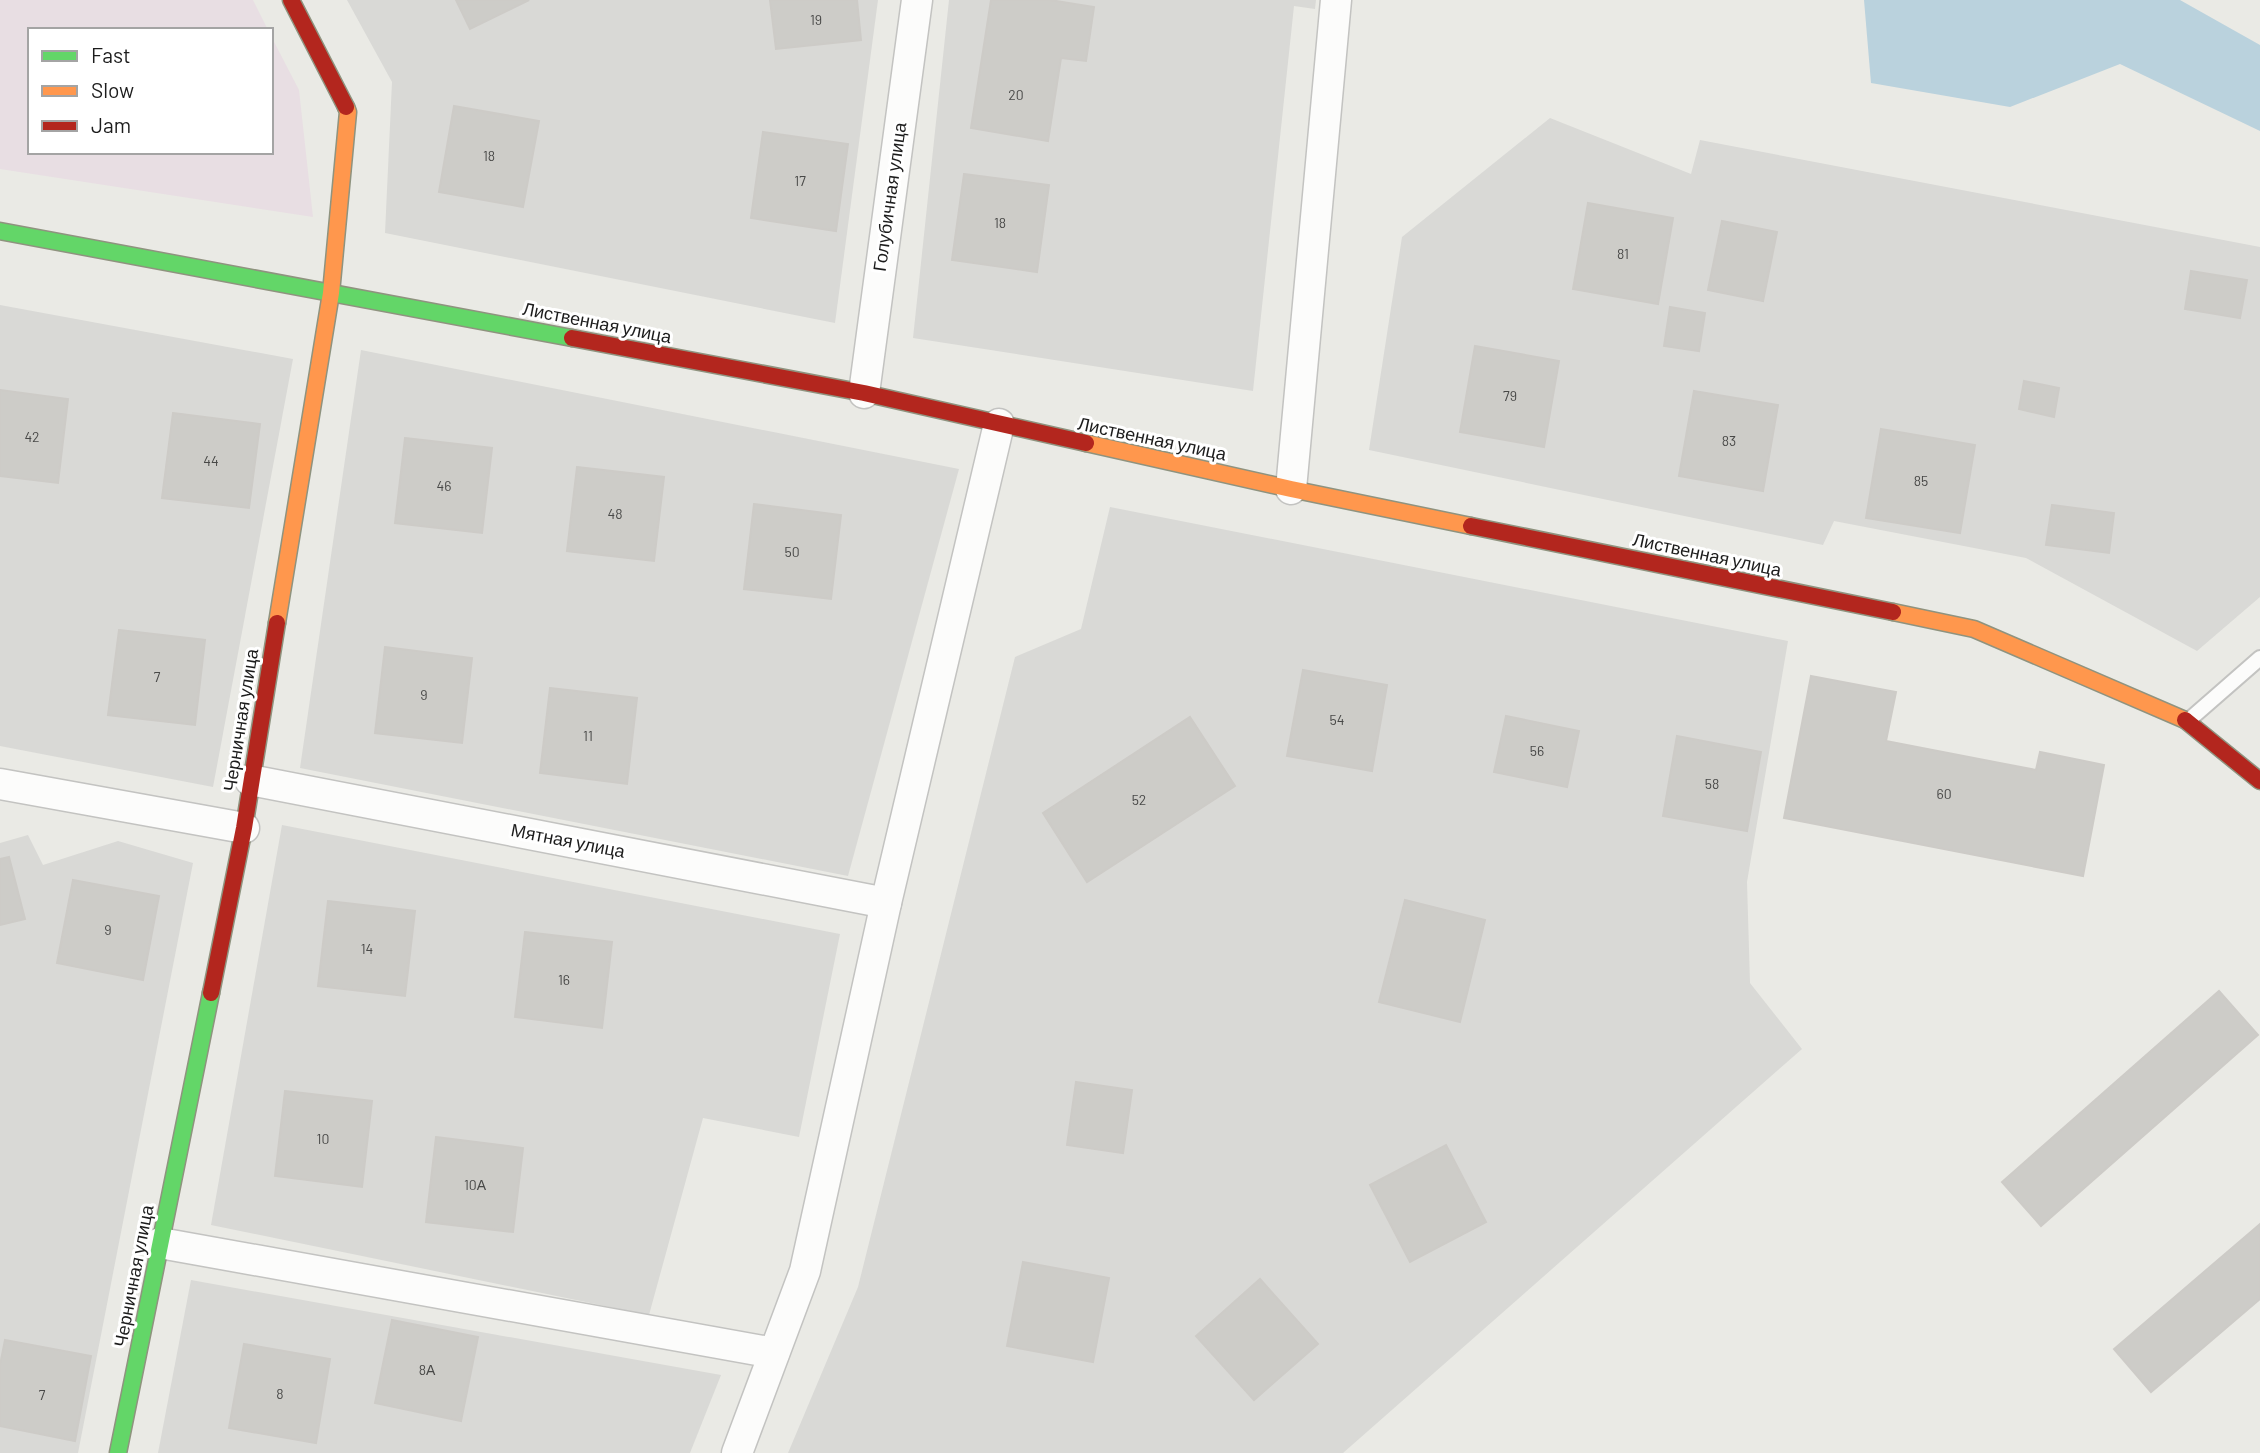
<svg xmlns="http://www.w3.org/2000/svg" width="2260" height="1453" viewBox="0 0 2260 1453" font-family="Barlow,sans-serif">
  <rect width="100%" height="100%" fill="#eaeae5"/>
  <!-- residential -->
  <g fill="#d9d9d6">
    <path d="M347,0H878L835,323L385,233L392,82Z"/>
    <path d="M949,0H1316L1315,9L1294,6L1253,391L913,338Z"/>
    <path d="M1550,118L1691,174L1700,140L2260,247V597L2197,651L2026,558L1834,521L1823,545L1369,450L1402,237Z"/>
    <path d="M0,305L293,359L213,787L0,746Z"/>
    <path d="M361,350L959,469L848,876L300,768Z"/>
    <path d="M1110,507L1788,641L1747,882L1750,983L1802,1049L1343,1453H788L858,1287L1015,657L1081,629Z"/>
    <path d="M282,825L840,934L799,1137L703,1118L649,1315L211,1225Z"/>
    <path d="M28,835L43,865L118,841L193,863L78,1453H0V843Z"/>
    <path d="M191,1280L721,1375L690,1453H158Z"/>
  </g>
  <!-- industrial -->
  <path fill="#e8dee3" d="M0,0H253L268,30H30V152H271V36L299,90L313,217L0,169Z"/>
  <!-- water -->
  <path fill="#bad2dd" d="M1864,0H2180L2260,45V131L2120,64L2010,107L1871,83Z"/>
  <!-- building -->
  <g fill="#cdccc8" stroke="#cdcbc7" stroke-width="2">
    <path d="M456,0H529L470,29Z"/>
    <path d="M770,0H857L861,40L776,49Z"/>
    <path d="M991,0H1050L1094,7L1086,61L1061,58L1048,141L971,128Z"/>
    <path d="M454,106L539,121L523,207L439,192Z"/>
    <path d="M763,132L848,144L836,231L751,218Z"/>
    <path d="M964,174L1049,185L1037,272L952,260Z"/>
    <path d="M1588,203L1673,218L1658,304L1573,289Z"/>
    <path d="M1722,221L1777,232L1763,301L1708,290Z"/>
    <path d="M2191,271L2247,280L2240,318L2185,309Z"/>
    <path d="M1670,307L1705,313L1699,351L1664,346Z"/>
    <path d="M1475,346L1559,361L1544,447L1460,432Z"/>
    <path d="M2024,381L2059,388L2054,417L2019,409Z"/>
    <path d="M0,390L68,399L58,483L0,476Z"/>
    <path d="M1694,391L1778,405L1763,491L1679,476Z"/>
    <path d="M173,413L260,424L249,508L162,498Z"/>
    <path d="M1881,429L1975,445L1960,533L1866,518Z"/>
    <path d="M405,438L492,448L482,533L395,523Z"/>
    <path d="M577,467L664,477L654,561L567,551Z"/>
    <path d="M754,504L841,515L831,599L744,589Z"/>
    <path d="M2052,505L2114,513L2109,553L2046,545Z"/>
    <path d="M119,630L205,640L195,725L108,715Z"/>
    <path d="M385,647L472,658L462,743L375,733Z"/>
    <path d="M1303,670L1387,685L1372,771L1287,756Z"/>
    <path d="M1811,676L1896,692L1886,741L2036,770L2040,752L2104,765L2083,876L1784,818Z"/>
    <path d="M550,688L637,698L627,784L540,773Z"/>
    <path d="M1506,716L1579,731L1567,787L1494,772Z"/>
    <path d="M1190,717L1235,786L1087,882L1043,813Z"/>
    <path d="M1677,736L1761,752L1747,831L1663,816Z"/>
    <path d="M9,857L25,919L0,925V859Z"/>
    <path d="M73,880L159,896L143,980L57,963Z"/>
    <path d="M1405,900L1485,920L1460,1022L1379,1002Z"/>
    <path d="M328,901L415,911L405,996L318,986Z"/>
    <path d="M525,932L612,942L602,1028L515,1017Z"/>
    <path d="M2219,991L2258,1035L2041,1226L2002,1182Z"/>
    <path d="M1076,1082L1132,1090L1123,1153L1067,1145Z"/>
    <path d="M285,1091L372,1101L362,1187L275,1176Z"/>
    <path d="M436,1137L523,1148L513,1232L426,1222Z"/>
    <path d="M1446,1145L1486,1222L1410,1262L1370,1185Z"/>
    <path d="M2260,1224V1299L2151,1392L2114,1349Z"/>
    <path d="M1023,1262L1109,1278L1093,1362L1007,1346Z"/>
    <path d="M1260,1279L1318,1344L1254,1400L1196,1336Z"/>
    <path d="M392,1320L478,1337L461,1421L375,1403Z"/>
    <path d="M5,1340L91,1356L75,1441L0,1426V1365Z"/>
    <path d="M244,1344L330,1359L316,1443L229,1428Z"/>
  </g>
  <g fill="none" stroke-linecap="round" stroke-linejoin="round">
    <!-- lane casing -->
    <g stroke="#c3c3c1" stroke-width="18">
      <path id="lane" d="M2189,720L2260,658"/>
    </g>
    <!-- street casing -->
    <g stroke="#c3c3c1" stroke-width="33">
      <g id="street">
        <path d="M864,393L917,0"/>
        <path d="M1291,489L1336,0"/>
        <path d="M250,780L886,903"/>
        <path d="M0,784L244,828"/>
        <path d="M160,1243L774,1353"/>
        <path d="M737,1453L805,1271L886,903L999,424"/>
      </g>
    </g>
    <!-- fast casing -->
    <g stroke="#8f937f" stroke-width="19">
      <g id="fast">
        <path d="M0,231L572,338"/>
        <path d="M118,1453L211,993"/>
      </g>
    </g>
    <!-- slow casing -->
    <g stroke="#8f937f" stroke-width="19">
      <g id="slow">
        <path d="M1086,443L1291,489L1471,526"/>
        <path d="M1893,612L1974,629L2185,720"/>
        <path d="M277,623L331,293L348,112L346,107"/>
      </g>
    </g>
    <!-- jam casing -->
    <g stroke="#8f937f" stroke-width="19">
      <g id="jam">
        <path d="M291,0L346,107"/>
        <path d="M572,338L864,393L1086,443"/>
        <path d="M1471,526L1893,612"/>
        <path d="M2185,720L2260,781"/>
        <path d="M211,993L244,828L277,623"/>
      </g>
    </g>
    <!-- lane -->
    <use href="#lane" stroke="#fcfcfb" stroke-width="14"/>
    <!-- street -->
    <use href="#street" stroke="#fcfcfb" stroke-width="30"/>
    <!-- fast -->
    <use href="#fast" stroke="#63d668" stroke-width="16"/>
    <!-- slow -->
    <use href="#slow" stroke="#ff974d" stroke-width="16"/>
    <!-- jam -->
    <use href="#jam" stroke="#b3261e" stroke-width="16"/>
  </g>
  <g text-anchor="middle" stroke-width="6" stroke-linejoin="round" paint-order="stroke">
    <!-- number labels -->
    <g font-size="14" fill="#484847">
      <text x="816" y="25">19</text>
      <text x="1016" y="100">20</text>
      <text x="489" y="161">18</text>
      <text x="800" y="186">17</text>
      <text x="1000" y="228">18</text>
      <text x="1623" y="259">81</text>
      <text x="1510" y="401">79</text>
      <text x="32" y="442">42</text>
      <text x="1729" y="446">83</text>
      <text x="211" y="466">44</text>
      <text x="1921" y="486">85</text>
      <text x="444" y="491">46</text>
      <text x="615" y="519">48</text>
      <text x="792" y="557">50</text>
      <text x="157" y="682">7</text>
      <text x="424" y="700">9</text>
      <text x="1337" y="725">54</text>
      <text x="588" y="741">11</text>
      <text x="1537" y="756">56</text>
      <text x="1712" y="789">58</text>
      <text x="1944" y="799">60</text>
      <text x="1139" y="805">52</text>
      <text x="108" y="935">9</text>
      <text x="367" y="954">14</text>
      <text x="564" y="985">16</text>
      <text x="323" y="1144">10</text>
      <text x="475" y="1190">10А</text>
      <text x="427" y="1375">8А</text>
      <text x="280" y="1399">8</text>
      <text x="42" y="1400">7</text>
    </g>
    <!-- street labels -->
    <g font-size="18" fill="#1c1c1c" stroke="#fff">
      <text transform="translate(890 197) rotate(-82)" y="6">Голубичная улица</text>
      <text transform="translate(597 323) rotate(11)" y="6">Лиственная улица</text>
      <text transform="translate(1152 439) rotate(12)" y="6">Лиственная улица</text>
      <text transform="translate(1707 555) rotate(12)" y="6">Лиственная улица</text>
      <text transform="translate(241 720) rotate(-81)" y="6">Черничная улица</text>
      <text transform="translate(568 841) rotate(11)" y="6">Мятная улица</text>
      <text transform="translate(134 1276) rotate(-79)" y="6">Черничная улица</text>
    </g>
  </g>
  <!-- legend -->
  <rect x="28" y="28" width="245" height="126" fill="#ffffff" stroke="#a4a4a4" stroke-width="2"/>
  <rect x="42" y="51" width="35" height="10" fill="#63d668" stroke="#a4a4a4" stroke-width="2"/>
  <text x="91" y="63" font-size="21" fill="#1c1c1c">Fast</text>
  <rect x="42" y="86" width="35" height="10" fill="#ff974d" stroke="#a4a4a4" stroke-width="2"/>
  <text x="91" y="98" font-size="21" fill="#1c1c1c">Slow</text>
  <rect x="42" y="121" width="35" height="10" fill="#b3261e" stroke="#a4a4a4" stroke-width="2"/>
  <text x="91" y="133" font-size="21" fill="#1c1c1c">Jam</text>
</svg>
